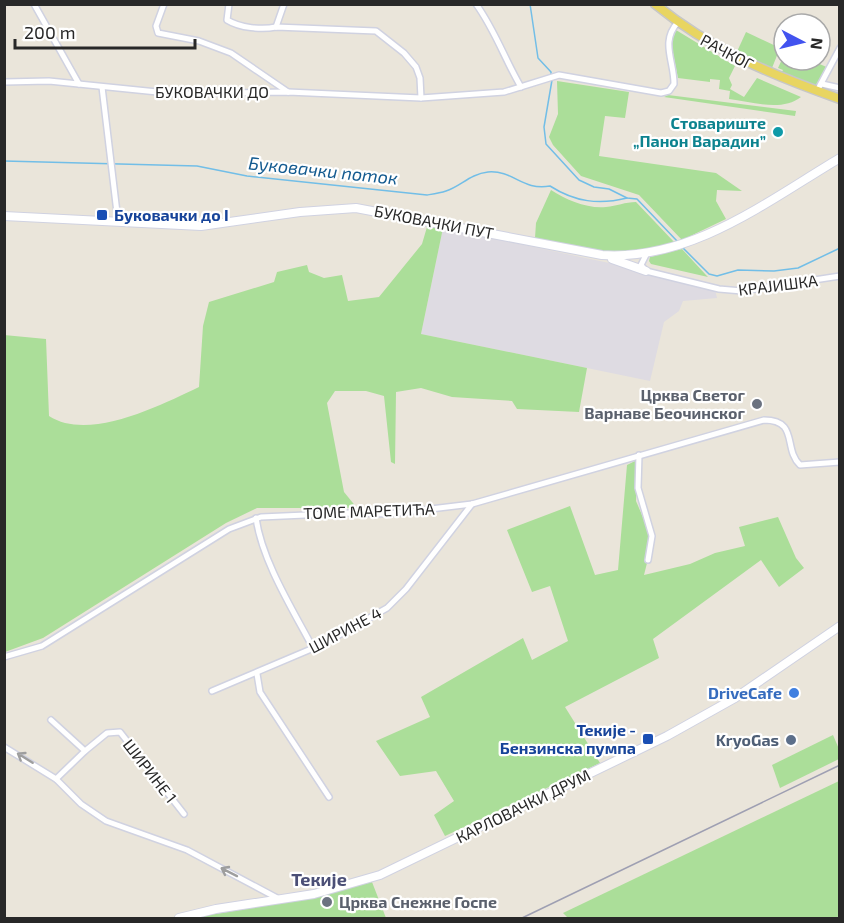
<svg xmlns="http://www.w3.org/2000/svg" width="844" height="923" viewBox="0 0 844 923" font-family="'Exo 2',sans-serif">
  <rect width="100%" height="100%" fill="#eae5da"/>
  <!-- industrial -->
  <path fill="#dedbe2" d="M443,228L714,285L717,298L683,301L679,311L664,322L650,381L421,334Z"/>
  <!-- green -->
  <g fill="#abde99">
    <path d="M676,30L735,66L729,78L732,85L730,89L744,97L757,78L801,97C782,112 752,102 729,99L730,91L719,89L720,80L710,79V82L678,78L671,43Z"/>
    <path d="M746,32L780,48L770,73L735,56Z"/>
    <path d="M784,55V60H810L829,68L820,84L813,90L780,75L783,70L778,68Z"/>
    <path d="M557,81L629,92L625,118L605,116L599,156L716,173L742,191L717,190L716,201L726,219L682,240L639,195L581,176L553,145L549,137L558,114Z"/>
    <path d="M668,95L796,111L795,116L664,97Z"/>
    <path d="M551,190C566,200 588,209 606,207C617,206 625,202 636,202L675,243L634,253L603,252L535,238L536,223Z"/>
    <path d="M427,227L443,228L421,334L587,368L579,412L517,409L512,401L452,397L421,388L396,392L395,464L391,462L384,396L366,391H335L327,403L344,492L357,508H257L226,523L43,638L5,652L4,335L46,339L49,416C89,442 161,405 199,387L203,326L209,302L274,282L277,272L307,265L309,272L324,278L342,275L348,301L379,297L422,244Z"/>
    <path d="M682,249L706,275L708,277L651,264L649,261L650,257Z"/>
    <path d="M637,460L636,501L648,529V559L644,575L690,564L715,553L745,546L739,527L778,517L796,558L804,568L779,587L761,560L653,639L659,658L565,707L600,763L445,836L434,815L454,801L436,771L400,776L376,741L430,717L421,697L523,638L532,660L568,641L550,586L532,592L507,530L570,506L595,575L618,570L627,465Z"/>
    <path d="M833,735L839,749V759L780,788L772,765Z"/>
    <path d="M839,781L840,913L837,918H568L563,913Z"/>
    <path d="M372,882L386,918H191L306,899Z"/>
  </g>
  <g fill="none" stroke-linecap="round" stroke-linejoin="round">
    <!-- stream -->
    <g stroke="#72bee7" stroke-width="1.5">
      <path d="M530,4L538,58L551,72V75"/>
      <path d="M552,80L544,127L546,144L579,180L594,187L609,189L627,198L637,199L677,241"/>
      <path d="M4,161L197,166L247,176L427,195C433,194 440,193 446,191C461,186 470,174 488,172C514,170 522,191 550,186C575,202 599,205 627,198"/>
      <path d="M682,247L709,274L717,276L738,270L774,271L798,268L840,248"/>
    </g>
    <!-- street casing -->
    <g stroke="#d0d2e1" stroke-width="8">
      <g id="street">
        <path d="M34,4L79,84"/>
        <path d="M164,4L156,26L158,33L199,41L231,53L288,92"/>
        <path d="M229,4L227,20C240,28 262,30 276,27L376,31L404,53L416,67L420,78L421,98"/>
        <path d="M476,4C495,30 505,60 521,87"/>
        <path d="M276,27L284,4"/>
        <path d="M4,82L49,81L177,94L288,92L421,98L504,92L559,75L661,93L669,91L674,84C674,60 660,42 678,22"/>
        <path d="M822,84L840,88"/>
        <path d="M102,87L118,221"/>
        <path d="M817,91L840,48"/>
        <path d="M646,255L641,265L646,271L719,289L742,291L840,276"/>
        <path d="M639,455L638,488L652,536L648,560"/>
        <path d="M256,518C262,561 293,610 313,648"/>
        <path d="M4,657L42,646L229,529L261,517L350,513L389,514L472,504L764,420C799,420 783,449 800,465L840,462"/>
        <path d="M257,674L260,692L329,797"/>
        <path d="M212,691L323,644L387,608L406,589L472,504"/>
        <path d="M51,720L85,751L56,779"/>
        <path d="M4,747L56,779L81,804L106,821L187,850L279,899"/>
        <path d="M85,751L107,733L120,732L184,814"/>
      </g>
    </g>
    <!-- secondary casing -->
    <g stroke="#d0d2e1" stroke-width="10">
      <g id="secondary">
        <path d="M4,216L201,226L300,212L356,208L602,255C691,261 766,202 840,158"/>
        <path d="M612,259L646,271"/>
        <path d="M179,918L216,909L314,894L380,875L667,736L735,698L840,626"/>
      </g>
    </g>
    <!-- primary casing -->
    <g stroke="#c7c7c7" stroke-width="11">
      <path id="primary" d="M655,4C711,50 772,75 840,99"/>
    </g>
    <!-- street -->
    <use href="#street" stroke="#fff" stroke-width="5"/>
    <!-- secondary -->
    <use href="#secondary" stroke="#fff" stroke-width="8"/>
    <!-- primary -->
    <use href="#primary" stroke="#e8d561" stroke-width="8"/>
    <!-- rail -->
    <path stroke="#9e9fb2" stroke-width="1.5" d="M522,918L840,765"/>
  </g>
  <!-- one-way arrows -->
  <defs><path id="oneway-shaft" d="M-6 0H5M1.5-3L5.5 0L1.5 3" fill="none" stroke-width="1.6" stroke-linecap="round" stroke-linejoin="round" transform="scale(1.5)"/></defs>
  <g stroke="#9e9e9e">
    <use href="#oneway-shaft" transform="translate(25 758) rotate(-148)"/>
    <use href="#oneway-shaft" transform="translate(229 872) rotate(-153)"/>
  </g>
  <!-- markers -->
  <circle fill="#0f9aa8" stroke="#fff" stroke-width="2" cx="778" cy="132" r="6"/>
  <g fill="#1a4fb4" stroke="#fff" stroke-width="2">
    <rect x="96" y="209" width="12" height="12" rx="3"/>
    <rect x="642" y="733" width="12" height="12" rx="3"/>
  </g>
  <g fill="#6b7280" stroke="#fff" stroke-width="2">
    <circle cx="757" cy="404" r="6"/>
    <circle cx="327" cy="902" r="6"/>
  </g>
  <circle fill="#3f7fe0" stroke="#fff" stroke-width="2" cx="794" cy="693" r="6"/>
  <circle fill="#5c6f8a" stroke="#fff" stroke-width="2" cx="791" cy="740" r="6"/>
  <g text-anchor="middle" stroke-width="4.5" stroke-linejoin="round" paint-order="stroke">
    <!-- street labels -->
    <g font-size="16" fill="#282828" stroke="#fff">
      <text transform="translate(727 52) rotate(28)" y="6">РАЧКОГ</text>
      <text x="212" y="98">БУКОВАЧКИ ДО</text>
      <text transform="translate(434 222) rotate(11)" y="6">БУКОВАЧКИ ПУТ</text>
      <text transform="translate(778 285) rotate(-7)" y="6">КРАЈИШКА</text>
      <text transform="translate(369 511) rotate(-2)" y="6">ТОМЕ МАРЕТИЋА</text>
      <text transform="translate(345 630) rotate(-28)" y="6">ШИРИНЕ 4</text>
      <text transform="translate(150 771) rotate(52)" y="6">ШИРИНЕ 1</text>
      <text transform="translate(523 806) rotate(-26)" y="6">КАРЛОВАЧКИ ДРУМ</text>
    </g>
    <!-- culture labels -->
    <g font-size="16" font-weight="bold" fill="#0d838f" stroke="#fff" text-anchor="end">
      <text x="766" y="129">Стовариште<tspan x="766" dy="18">„Панон Варадин”</tspan></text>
    </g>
    <!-- transit labels -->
    <g font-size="16" font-weight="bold" fill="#164399" stroke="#fff" text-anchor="start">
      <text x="114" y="221">Буковачки до I</text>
      <text x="636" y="736" text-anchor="end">Текије -<tspan x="636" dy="18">Бензинска пумпа</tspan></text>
    </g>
    <!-- worship labels -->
    <g font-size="16" font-weight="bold" fill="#5b616d" stroke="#fff" text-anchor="end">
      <text x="745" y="401">Црква Светог<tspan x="745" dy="18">Варнаве Беочинског</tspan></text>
      <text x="339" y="908" text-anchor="start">Црква Снежне Госпе</text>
    </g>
    <!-- shop labels -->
    <g font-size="16" font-weight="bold" fill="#366cbe" stroke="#fff" text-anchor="end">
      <text x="782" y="699">DriveCafe</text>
    </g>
    <!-- service labels -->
    <g font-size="16" font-weight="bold" fill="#4e5e75" stroke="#fff" text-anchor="end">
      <text x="779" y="746">KryoGas</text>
    </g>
    <!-- water labels -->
    <g font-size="18" font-style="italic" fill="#145b90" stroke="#fff">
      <text transform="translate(323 171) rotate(6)" y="6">Буковачки поток</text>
    </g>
    <!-- neighbourhood labels -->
    <g font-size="18" font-weight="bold" fill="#4b4f76" stroke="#fff">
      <text x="319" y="886">Текије</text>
    </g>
  </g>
  <!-- border -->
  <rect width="844" height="923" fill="none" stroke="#282828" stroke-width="12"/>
  <!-- north arrow -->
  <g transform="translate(802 42) rotate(97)"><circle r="28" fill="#ffffff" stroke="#a9a9a9" stroke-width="1.5"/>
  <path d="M0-4.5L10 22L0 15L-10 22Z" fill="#4253ef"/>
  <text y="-9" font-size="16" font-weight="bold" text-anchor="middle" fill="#282828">N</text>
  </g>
  <!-- scale -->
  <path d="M15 39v9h180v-9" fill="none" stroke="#282828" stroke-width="3"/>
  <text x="24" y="39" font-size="18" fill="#282828" stroke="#ffffff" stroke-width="4.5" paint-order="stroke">200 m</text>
</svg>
